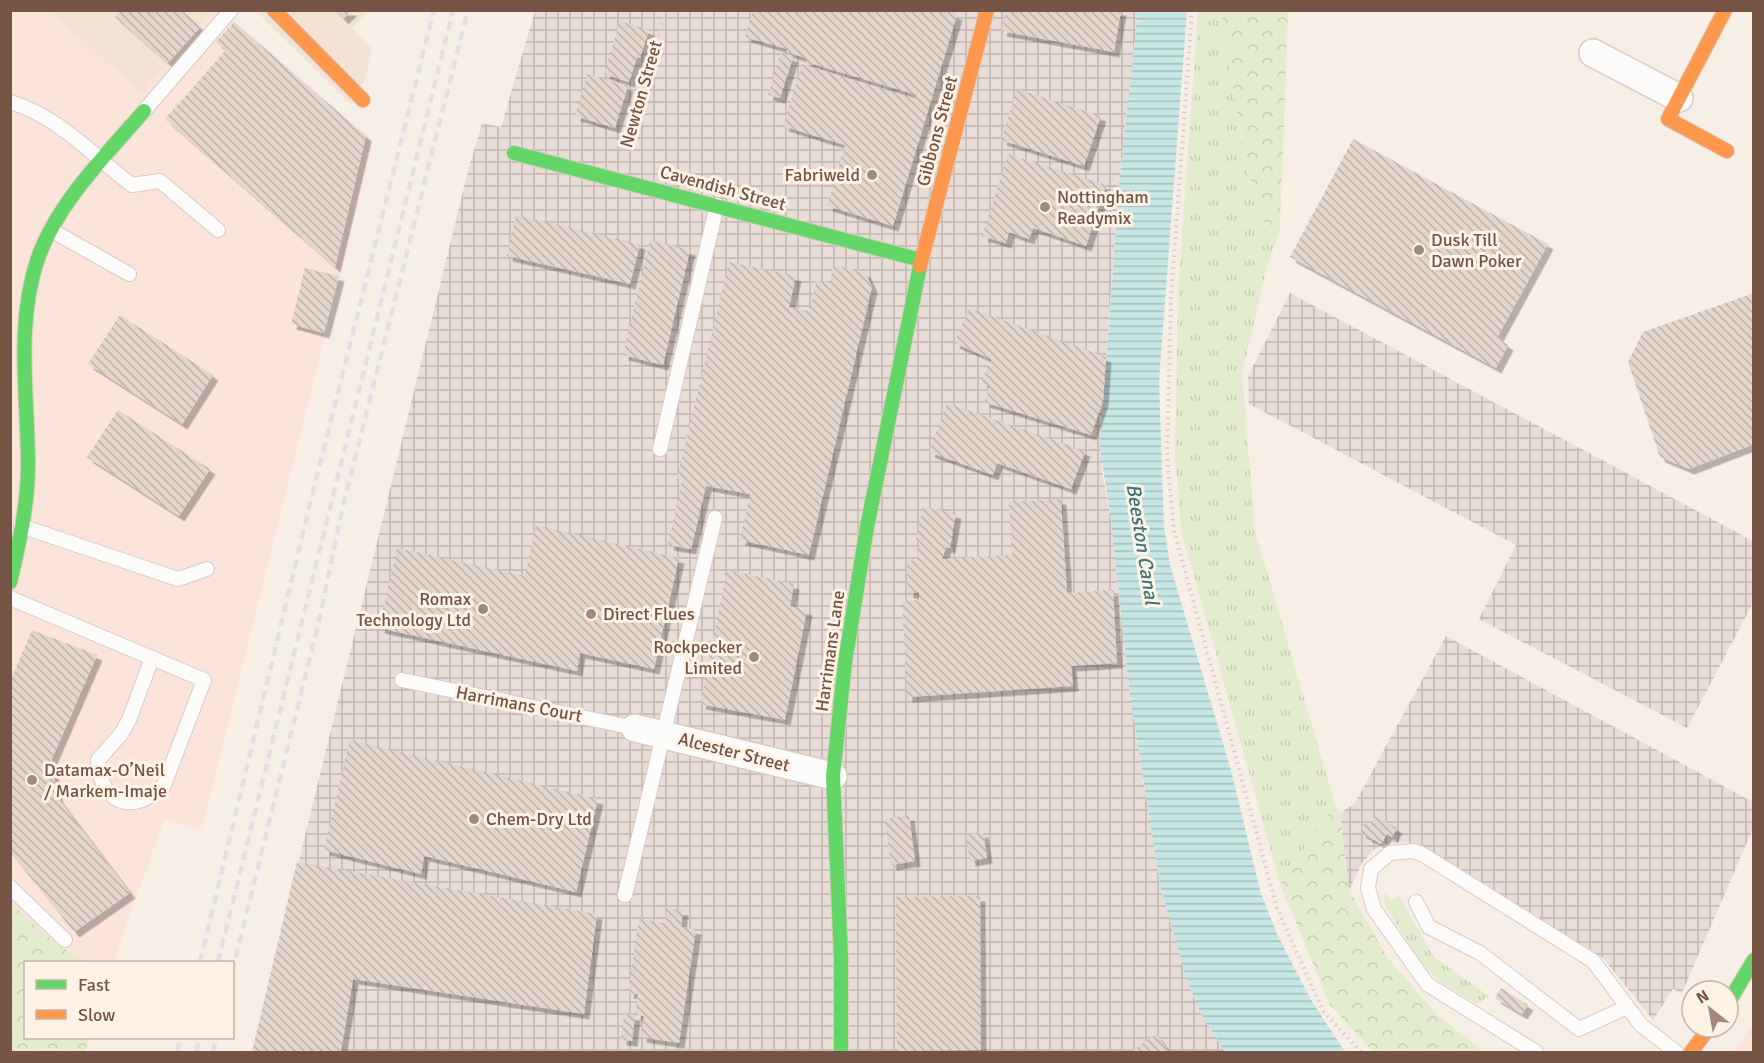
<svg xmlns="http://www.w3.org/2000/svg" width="1764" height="1063" viewBox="0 0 1764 1063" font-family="Signika,sans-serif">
  <defs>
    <pattern id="industrial-grid" width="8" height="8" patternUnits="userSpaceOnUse" patternTransform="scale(1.5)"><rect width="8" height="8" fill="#e9ded7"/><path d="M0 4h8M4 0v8" fill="none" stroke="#c1b7b0"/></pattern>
    <pattern id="grass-tufts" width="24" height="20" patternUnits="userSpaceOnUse" patternTransform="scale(1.5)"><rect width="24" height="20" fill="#e3eccf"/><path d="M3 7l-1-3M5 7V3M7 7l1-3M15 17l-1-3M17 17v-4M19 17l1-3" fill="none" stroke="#c6ccb3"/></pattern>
    <pattern id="forest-crowns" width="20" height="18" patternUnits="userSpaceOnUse" patternTransform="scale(1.5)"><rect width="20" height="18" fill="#e3eccf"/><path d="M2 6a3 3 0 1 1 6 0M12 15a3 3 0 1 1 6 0" fill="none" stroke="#c6ccb3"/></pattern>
    <pattern id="water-rules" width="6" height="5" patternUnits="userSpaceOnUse" patternTransform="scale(1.5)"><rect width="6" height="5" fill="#c7e7e7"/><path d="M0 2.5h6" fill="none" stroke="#a6bebd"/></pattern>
    <pattern id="building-back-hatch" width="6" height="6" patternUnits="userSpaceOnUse" patternTransform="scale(1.5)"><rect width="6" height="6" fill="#e3d6cd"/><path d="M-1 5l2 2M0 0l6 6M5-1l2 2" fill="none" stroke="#bdb0a8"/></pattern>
    <filter id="shadow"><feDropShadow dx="5.5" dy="5.5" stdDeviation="0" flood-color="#0004"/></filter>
  </defs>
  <rect width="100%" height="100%" fill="#f7eee5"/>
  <!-- residential -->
  <g fill="#f3e3d4">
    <path d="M50,11H214L142,94Z"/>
    <path d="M256,11H368L352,28L372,48L365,80L351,105Z"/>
  </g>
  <!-- commercial -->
  <g fill="#fbe4da">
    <path d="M10,11H50L142,93L214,11H222L373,141L202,831L165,818L113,962H86L58,945L11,905Z"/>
    <path d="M1753,1023V1052H1734L1753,1024Z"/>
  </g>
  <!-- industrial -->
  <g fill="url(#industrial-grid)">
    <path d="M535,11H1138L1119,183L1107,343L1102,472L1111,520L1129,689L1160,885L1186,978L1201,1014L1225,1052H252L468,171L482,123L501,127Z"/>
    <path d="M1290,293L1753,541V603L1687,728L1479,619L1516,545L1249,404L1248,376Z"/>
    <path d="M1446,636L1753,802L1754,826L1682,993L1673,989L1653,1020L1603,958L1422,847L1407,842L1384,844L1373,850L1362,863L1349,890L1340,813L1355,803Z"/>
  </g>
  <!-- grass -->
  <g fill="url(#grass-tufts)">
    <path d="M1198,11H1221L1244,157L1267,231L1280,230L1267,267L1242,374L1255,531L1335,804L1280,884L1181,529L1175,456L1178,293Z"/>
    <path d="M1385,890L1391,900L1399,896L1434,957L1489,996L1477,1004L1438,980L1420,962L1384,903Z"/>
  </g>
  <!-- forest -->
  <g fill="url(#forest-crowns)">
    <path d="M1221,11H1288L1280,230L1267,231L1244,157Z"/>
    <path d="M1335,804L1340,813L1349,890L1387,957L1436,1014L1484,1052H1373L1330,1005L1280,884Z"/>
    <path d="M11,904L58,945L86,962H26V1038H90L85,1052H11Z"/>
  </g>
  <!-- water -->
  <path fill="url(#water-rules)" d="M1138,11H1187L1159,381L1164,527L1170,565L1231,770L1261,894L1278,936L1311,1000L1345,1052H1225L1201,1014L1186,978L1160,885L1129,689L1111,520L1100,448L1119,183Z"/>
  <!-- building -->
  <g fill="url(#building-back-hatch)" filter="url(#shadow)">
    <path d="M120,10H182L200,27L168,63L115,17Z"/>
    <path d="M335,10H352L343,19Z"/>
    <path d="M753,10H944L957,15L893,226L827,206L845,145L783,126L802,64L916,99L917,95L806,62V58L786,52L787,49L745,37Z"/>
    <path d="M1007,10H1121L1114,52L1001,31Z"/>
    <path d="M620,21L649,30L640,58L637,57L629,82L604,74Z"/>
    <path d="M234,22L366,136L335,267L165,119L226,50L216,42Z"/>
    <path d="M781,53L793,57L780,98L768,95Z"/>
    <path d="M587,74L628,86L615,128L575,116Z"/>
    <path d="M1017,89L1101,116L1084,166L1001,140Z"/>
    <path d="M1353,139L1548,244L1497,338L1508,345L1496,368L1290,257Z"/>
    <path d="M1008,154L1106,185L1086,246L1033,228L1029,239L1009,232L1006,243L982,236Z"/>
    <path d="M516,215L640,244L630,284L507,256Z"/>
    <path d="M650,240L690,250L663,365L623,355Z"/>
    <path d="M729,262L796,276L789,307L809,311L817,280L830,283L833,265L865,272L872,287L809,555L740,540L750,494L706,486L691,549L668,545L682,480L677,478Z"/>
    <path d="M305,268L339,276L324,333L291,324Z"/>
    <path d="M1754,293V444L1689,469L1660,457L1628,362L1643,332Z"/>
    <path d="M969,308L1106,357L1103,401L1091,435L984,402L990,386L981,382L991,359L954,343Z"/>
    <path d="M120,315L213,375L182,424L88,364Z"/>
    <path d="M947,403L1085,451L1071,489L997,463L993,475L929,452Z"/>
    <path d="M118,410L210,469L179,516L87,457Z"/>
    <path d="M1061,499L1067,593L1113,590L1117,663L1071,666L1073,686L907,697L902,601L919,600V592L908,593L907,561L916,560L920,542L916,540L923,507L956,513L950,548L946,547L942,559L1012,555L1009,502Z"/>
    <path d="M536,525L679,558L654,669L580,653L577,671L379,628L397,548L525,576Z"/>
    <path d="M727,570L794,584L790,606L807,610L785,720L700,704Z"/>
    <path d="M32,630L97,655L51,761L58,798L130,893L74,932L10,852V682Z"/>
    <path d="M350,740L598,799L576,892L424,856L421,874L324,850Z"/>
    <path d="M909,815L915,861L891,865L885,819Z"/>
    <path d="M1375,816L1397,828L1392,837L1387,834L1381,844L1360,832L1365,822L1370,825Z"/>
    <path d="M983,832L987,858L970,861L966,835Z"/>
    <path d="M297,862L597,914L584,1014L353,979L341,1052H252Z"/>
    <path d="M980,896L981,1050L897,1051L896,897Z"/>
    <path d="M667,908L683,910L681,927L696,929L679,1043L641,1037L644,1016L635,1015L638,994L628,993L639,919L665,923Z"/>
    <path d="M1501,988L1528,1005L1522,1014L1495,998Z"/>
    <path d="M624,1014L635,1015L632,1041L621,1040Z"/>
    <path d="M1156,1034L1169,1052H1131Z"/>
  </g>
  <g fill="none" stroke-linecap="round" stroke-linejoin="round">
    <!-- lane casing -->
    <g stroke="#d8cbc4" stroke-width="16">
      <g id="lane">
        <path d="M10,102C57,115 94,157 132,185L160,181L218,230"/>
        <path d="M144,111L231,10"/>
        <path d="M51,230L129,274"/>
        <path d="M660,449L717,205"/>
        <path d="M21,526L178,579L207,569"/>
        <path d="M10,598L204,680L164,785C133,816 100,804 98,760L121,734L129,720L152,658"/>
        <path d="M402,680L635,728"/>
        <path d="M10,887L65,940"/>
        <path d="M625,895L715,518"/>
        <path d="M1416,902L1429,927L1480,953L1579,1029L1627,1007"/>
        <path d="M1536,1052L1427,984L1374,909L1368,888L1371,869L1390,853L1413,851L1422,854L1593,961L1641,1025L1676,1052"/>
      </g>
    </g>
    <!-- street casing -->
    <g stroke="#d8cbc4" stroke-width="30">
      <g id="street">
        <path d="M1593,53L1679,98"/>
        <path d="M635,728L833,776"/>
      </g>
    </g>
    <!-- fast casing -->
    <g stroke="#d7cbc2" stroke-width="16">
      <g id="fast">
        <path d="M514,153L921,260"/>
        <path d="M10,582C19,544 28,505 28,465C28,396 15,325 38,258C58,202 106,155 144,111"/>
        <path d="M1728,1003L1754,960"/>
        <path d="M841,1052V958L833,776L845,662L867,527L920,266"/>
      </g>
    </g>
    <!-- slow casing -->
    <g stroke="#d7cbc2" stroke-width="16">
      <g id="slow">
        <path d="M274,10L363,100"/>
        <path d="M1725,10L1668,119L1727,151"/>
        <path d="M920,266L987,10"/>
        <path d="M1691,1052L1710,1027"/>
      </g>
    </g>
    <!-- path -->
    <g stroke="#d8ccc8" stroke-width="4" stroke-dasharray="1.5 4.5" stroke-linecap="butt">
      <path d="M1192,10L1171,298L1167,457L1174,531L1277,908L1323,1011L1361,1052"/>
      <path d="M624,151L666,10"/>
    </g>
    <!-- lane -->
    <use href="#lane" stroke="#fefcfb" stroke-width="14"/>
    <!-- street -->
    <use href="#street" stroke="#fefcfb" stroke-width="27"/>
    <!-- fast -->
    <use href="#fast" stroke="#63d668" stroke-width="14"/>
    <!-- slow -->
    <use href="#slow" stroke="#ff974d" stroke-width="14"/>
    <!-- rail -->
    <g stroke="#e3e0e3" stroke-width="4.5" stroke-dasharray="9 6" stroke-linecap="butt">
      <path d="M200,962L309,508L434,10"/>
      <path d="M218,962L453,10"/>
      <path d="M232,972L318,625L343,506L468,10"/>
      <path d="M177,1052L180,1038"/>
      <path d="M196,1052L200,1038"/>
      <path d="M213,1052L216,1038"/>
    </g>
  </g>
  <!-- markers -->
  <g fill="#a2897d" stroke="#fff3e6" stroke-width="2">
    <circle cx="872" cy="175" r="6"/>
    <circle cx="1045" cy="207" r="6"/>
    <circle cx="1419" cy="250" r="6"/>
    <circle cx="483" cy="609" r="6"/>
    <circle cx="591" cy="614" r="6"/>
    <circle cx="754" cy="657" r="6"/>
    <circle cx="32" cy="780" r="6"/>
    <circle cx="474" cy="819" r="6"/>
  </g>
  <g text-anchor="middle" stroke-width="6" stroke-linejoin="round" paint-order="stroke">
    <!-- street labels -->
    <g font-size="18" fill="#755345" stroke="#fff3e6">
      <text transform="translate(641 94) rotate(-74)" y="6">Newton Street</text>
      <text transform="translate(937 131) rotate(-75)" y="6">Gibbons Street</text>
      <text transform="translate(723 188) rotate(15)" y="6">Cavendish Street</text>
      <text transform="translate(830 651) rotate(-82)" y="6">Harrimans Lane</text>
      <text transform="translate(519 704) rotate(11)" y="6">Harrimans Court</text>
      <text transform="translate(734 752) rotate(14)" y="6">Alcester Street</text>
    </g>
    <!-- poi labels -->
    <g font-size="18" fill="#755345" stroke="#fff3e6" text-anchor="start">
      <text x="860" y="181" text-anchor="end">Fabriweld</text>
      <text x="1057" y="203">Nottingham<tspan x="1057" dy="21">Readymix</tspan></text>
      <text x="1431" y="246">Dusk Till<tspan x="1431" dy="21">Dawn Poker</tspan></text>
      <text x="471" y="605" text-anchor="end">Romax<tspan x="471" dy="21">Technology Ltd</tspan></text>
      <text x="603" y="620">Direct Flues</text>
      <text x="742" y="653" text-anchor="end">Rockpecker<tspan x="742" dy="21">Limited</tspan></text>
      <text x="44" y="776">Datamax-O’Neil<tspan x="44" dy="21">/ Markem-Imaje</tspan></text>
      <text x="486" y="825">Chem-Dry Ltd</text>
    </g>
    <!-- water labels -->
    <g font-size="20" font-style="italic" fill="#38767c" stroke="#fff3e6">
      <text transform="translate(1143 544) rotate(81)" y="7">Beeston Canal</text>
    </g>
  </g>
  <!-- border -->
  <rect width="1764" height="1063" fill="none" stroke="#755345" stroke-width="24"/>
  <!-- legend -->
  <rect x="24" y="961" width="210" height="78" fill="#fff3e6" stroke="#c8b3a6" stroke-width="1.5"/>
  <rect x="36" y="980" width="30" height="9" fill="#63d668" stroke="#c8b3a6" stroke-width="1.5"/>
  <text x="78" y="991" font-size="18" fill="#755345">Fast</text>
  <rect x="36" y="1010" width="30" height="9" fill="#ff974d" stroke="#c8b3a6" stroke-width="1.5"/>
  <text x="78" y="1021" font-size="18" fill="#755345">Slow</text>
  <!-- north arrow -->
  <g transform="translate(1710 1009) rotate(329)"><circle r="28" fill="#fff3e6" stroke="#c8b3a6" stroke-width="1.5"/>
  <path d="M0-4.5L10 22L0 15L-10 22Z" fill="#a2897d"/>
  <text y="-9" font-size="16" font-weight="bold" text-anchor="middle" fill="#755345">N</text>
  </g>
</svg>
